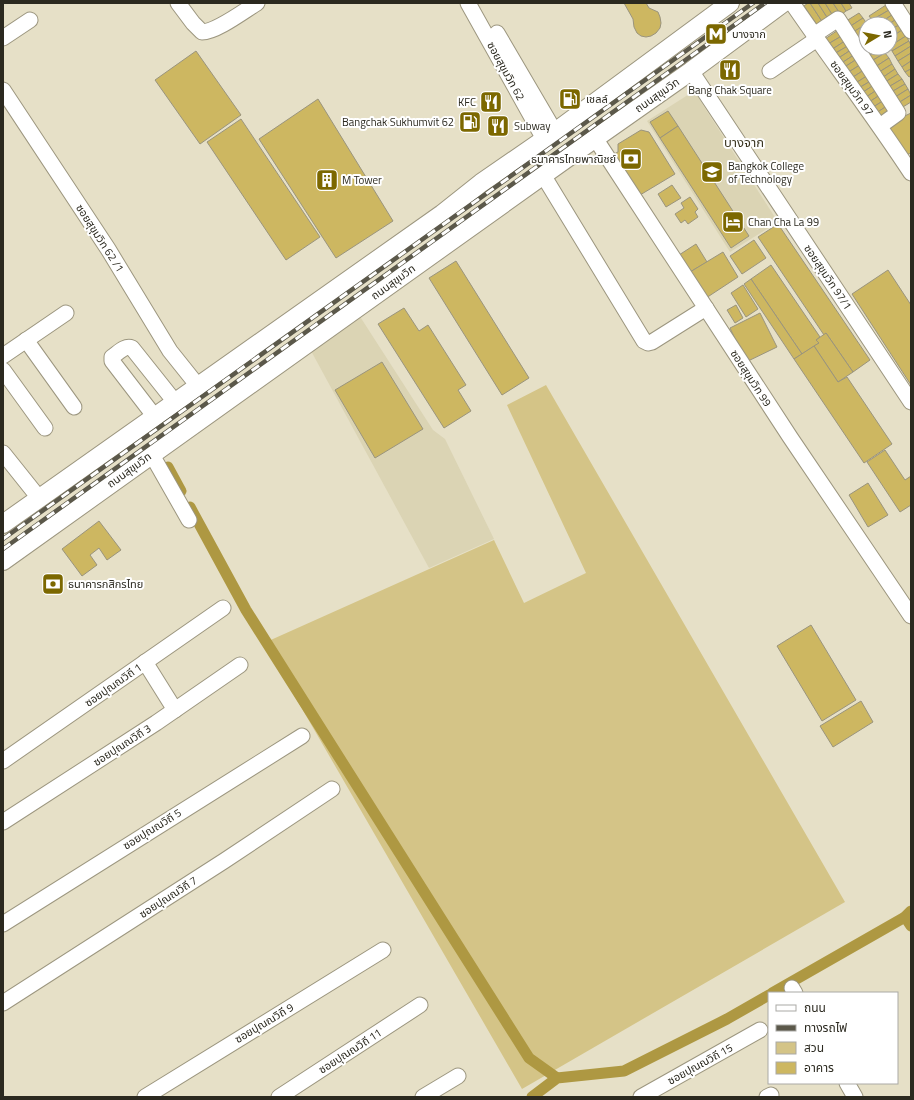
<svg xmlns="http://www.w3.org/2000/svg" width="914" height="1100" viewBox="0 0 914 1100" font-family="'Titillium Web','Noto Sans Thai',sans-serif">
  <rect width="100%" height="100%" fill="#e6e0c7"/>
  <!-- built -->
  <g fill="#dbd4b4">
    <path d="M694,91L778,222L730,252L647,121Z"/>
    <path d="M359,315L433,430L445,439L494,539L429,568L310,349Z"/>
  </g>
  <!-- green -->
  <path fill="#d4c487" d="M546,385L845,902L522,1089L264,643L494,540L524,603L586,573L507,405Z"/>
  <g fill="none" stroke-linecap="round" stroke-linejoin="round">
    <!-- canal -->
    <g stroke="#ae9842" stroke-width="11">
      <path d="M168,467L181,491"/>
      <path d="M190,507L246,610L529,1058L557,1078"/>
      <path d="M905,917L911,926"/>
      <path d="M772,993L905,917L911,911"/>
      <path d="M532,1097L557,1078L624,1071L727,1019L769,995"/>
    </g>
  </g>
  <!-- building -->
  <g fill="#cdb761" stroke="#9a947d">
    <path d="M624,3H646L649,8L658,12L660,17L661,23L660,28L656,33L651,36L646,37L641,36L637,33L634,27L633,19Z"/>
    <path d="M808,3H810L825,26L820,29L804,6Z"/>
    <path d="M810,3H818L830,22L825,26Z"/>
    <path d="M818,3H825L835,19L830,22Z"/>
    <path d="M825,3H833L841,15L835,19Z"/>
    <path d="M833,3H841L846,11L841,15Z"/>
    <path d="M841,3H849L852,8L846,11Z"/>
    <path d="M886,5L889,10L872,20L869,16Z"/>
    <path d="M889,10L892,15L878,24H875L872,20Z"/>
    <path d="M859,13L863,18L846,29L843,23Z"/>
    <path d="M892,15L895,20L889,24H878Z"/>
    <path d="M863,18L867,24L850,34L846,29Z"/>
    <path d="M895,20L899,25L890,30V24H889Z"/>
    <path d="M866,24V31L853,40L850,34Z"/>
    <path d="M899,25L902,30L890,38V30Z"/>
    <path d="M841,28L845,34L828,44L825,39Z"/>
    <path d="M902,30L906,36L890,46V38Z"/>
    <path d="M866,31V38L856,44L853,40Z"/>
    <path d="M845,34L848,39L831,50L828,44Z"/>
    <path d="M906,36L909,41L892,51L890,46Z"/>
    <path d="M848,39L851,44L834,54L831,50Z"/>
    <path d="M909,41L911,46L895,56L892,51Z"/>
    <path d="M851,44L854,48L837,59L834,54Z"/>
    <path d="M911,46V53L898,61L895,56Z"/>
    <path d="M854,48L857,53L840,64L837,59Z"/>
    <path d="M871,48H881L865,58L862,54Z"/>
    <path d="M881,48L885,53L868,63L865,58Z"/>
    <path d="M196,51L241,115L200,144L155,80Z"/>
    <path d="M857,53L860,57L843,68L840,64Z"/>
    <path d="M885,53L889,58L872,69L868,63Z"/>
    <path d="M911,53V61L902,67L898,61Z"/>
    <path d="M860,57L863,63L847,73L843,68Z"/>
    <path d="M889,58L892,64L876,74L872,69Z"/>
    <path d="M911,61V69L905,72L902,67Z"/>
    <path d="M863,63L867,68L850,79L847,73Z"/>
    <path d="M892,64L895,69L879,80L876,74Z"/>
    <path d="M867,68L870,74L854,84L850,79Z"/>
    <path d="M895,69L898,74L882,84L879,80Z"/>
    <path d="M911,69V76L909,77L905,72Z"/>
    <path d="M870,74L874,79L857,89L854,84Z"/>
    <path d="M898,74L902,79L885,89L882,84Z"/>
    <path d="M874,79L877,83L860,94L857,89Z"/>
    <path d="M902,79L905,84L888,94L885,89Z"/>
    <path d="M877,83L880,88L863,99L860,94Z"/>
    <path d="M905,84L908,89L892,99L888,94Z"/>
    <path d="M880,88L883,93L866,104L863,99Z"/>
    <path d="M908,89L911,95L895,105L892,99Z"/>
    <path d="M883,93L886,99L870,109L866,104Z"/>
    <path d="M911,95V102L898,110L895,105Z"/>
    <path d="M318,99L393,221L336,258L259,139Z"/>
    <path d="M886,99L890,104L873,115L870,109Z"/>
    <path d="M890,104L893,110L877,120L873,115Z"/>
    <path d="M668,111L678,126L660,138L650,122Z"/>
    <path d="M911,113V153L904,156L884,126Z"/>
    <path d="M241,119L320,237L286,260L207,142Z"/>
    <path d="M678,126L749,236L731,248L660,138Z"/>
    <path d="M641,130L649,132L675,174L640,195L614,154L618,152V144Z"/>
    <path d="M672,185L681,198L666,207L658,194Z"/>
    <path d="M690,197L698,209L695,212L698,217L688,224L685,220L681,223L675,214L684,208L681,203Z"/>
    <path d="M778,224L870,360L853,372L826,333L824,335L758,237Z"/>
    <path d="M754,240L766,258L742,274L730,256Z"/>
    <path d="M696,244L707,262L690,272L679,255Z"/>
    <path d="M723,252L738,277L706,298L690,272Z"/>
    <path d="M456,261L529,378L502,395L429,278Z"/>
    <path d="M771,265L820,337L816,340L819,343L802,354L751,279Z"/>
    <path d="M888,270L911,305V385L852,294Z"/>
    <path d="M751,279L802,354L794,359L744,284Z"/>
    <path d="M743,285L758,309L746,317L731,293Z"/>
    <path d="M736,305L743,318L735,323L727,310Z"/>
    <path d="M404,308L419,331L428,325L466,385L458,390L471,411L444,428L378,324Z"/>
    <path d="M760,313L777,347L746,362L730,328Z"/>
    <path d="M826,333L853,372L838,382L814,346L819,343L816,340Z"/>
    <path d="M814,346L838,382L847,377L892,444L864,463L794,359Z"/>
    <path d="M382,362L423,429L375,458L335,390Z"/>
    <path d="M885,450L905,480L911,476V505L900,512L867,462Z"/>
    <path d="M868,483L888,515L868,527L849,495Z"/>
    <path d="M99,521L121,550L107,560L99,548L90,555L97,565L82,576L62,549Z"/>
    <path d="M811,625L856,700L822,721L777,646Z"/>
    <path d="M861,701L873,722L833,747L820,726Z"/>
  </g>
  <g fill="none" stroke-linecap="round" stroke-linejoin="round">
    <!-- minor casing -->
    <g stroke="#9c967f" stroke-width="17">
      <g id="minor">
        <path d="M178,3L193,23L202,32C216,32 244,11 257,3"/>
        <path d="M468,3L544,139"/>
        <path d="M792,3C831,60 873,115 911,173"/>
        <path d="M893,3L911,31"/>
        <path d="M497,33L555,132"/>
        <path d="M814,35L838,19L898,113L880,126"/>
        <path d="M3,38L30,20"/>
        <path d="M691,71L911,402"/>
        <path d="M770,71L817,39"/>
        <path d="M3,90L108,249L170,351L198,386"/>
        <path d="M595,138L790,437L911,616"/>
        <path d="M543,175L644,341L648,343L652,342L706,308"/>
        <path d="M26,340L74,407"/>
        <path d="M3,356L66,313"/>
        <path d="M3,370L45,428"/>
        <path d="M155,417L112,361V357C118,353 125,345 132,348L175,402"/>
        <path d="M3,453L39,498"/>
        <path d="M152,455L189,520"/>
        <path d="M145,662L175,710"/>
        <path d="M3,761L223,608"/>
        <path d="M3,822L156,723L240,665"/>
        <path d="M3,924L302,736"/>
        <path d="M792,988L795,993"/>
        <path d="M3,1003L224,861L332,789"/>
        <path d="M847,1083L855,1097"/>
        <path d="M145,1097L383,950"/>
        <path d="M279,1097L420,1005"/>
        <path d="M423,1097L458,1076"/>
        <path d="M641,1097L760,1030"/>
        <path d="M767,1097L771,1095"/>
      </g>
    </g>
    <!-- major casing -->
    <g stroke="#9c967f" stroke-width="20">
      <g id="major">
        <path d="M3,524L442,214L481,183L555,132L730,3"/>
        <path d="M3,561L570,156L691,71L783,3"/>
      </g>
    </g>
    <!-- minor -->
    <use href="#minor" stroke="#fff" stroke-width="15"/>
    <!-- major -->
    <use href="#major" stroke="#fff" stroke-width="18"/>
    <!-- rail casing -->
    <g stroke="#5b584a" stroke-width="4.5">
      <g id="rail">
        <path d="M3,539L753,3"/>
        <path d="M3,549L765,3"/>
      </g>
    </g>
    <!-- rail -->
    <use href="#rail" stroke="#fff" stroke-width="3" stroke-dasharray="9" stroke-linecap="butt"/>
  </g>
  <!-- icons -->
  <defs>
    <g id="metro-square" transform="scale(1.15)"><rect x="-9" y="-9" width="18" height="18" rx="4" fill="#7c6800" stroke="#fff"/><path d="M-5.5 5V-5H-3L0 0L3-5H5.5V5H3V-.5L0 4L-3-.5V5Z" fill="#fff"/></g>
    <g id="restaurant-square" transform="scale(1.15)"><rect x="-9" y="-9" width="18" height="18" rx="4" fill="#7c6800" stroke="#fff"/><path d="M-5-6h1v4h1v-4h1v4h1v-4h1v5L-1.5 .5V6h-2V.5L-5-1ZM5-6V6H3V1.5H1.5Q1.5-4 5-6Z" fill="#fff"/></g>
    <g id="fuel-square" transform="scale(1.15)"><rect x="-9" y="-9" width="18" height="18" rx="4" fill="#7c6800" stroke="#fff"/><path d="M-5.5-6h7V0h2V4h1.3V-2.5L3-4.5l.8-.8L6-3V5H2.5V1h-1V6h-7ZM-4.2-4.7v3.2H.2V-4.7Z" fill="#fff"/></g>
    <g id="bank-square" transform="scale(1.15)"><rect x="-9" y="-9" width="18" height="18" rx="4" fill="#7c6800" stroke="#fff"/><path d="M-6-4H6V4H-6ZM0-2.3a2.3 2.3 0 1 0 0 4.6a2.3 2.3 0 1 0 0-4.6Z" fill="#fff"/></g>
    <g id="university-square" transform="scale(1.15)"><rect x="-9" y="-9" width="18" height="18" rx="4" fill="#7c6800" stroke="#fff"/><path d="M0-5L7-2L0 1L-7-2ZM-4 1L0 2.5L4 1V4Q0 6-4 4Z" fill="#fff"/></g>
    <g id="building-square" transform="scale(1.15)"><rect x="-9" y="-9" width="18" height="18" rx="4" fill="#7c6800" stroke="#fff"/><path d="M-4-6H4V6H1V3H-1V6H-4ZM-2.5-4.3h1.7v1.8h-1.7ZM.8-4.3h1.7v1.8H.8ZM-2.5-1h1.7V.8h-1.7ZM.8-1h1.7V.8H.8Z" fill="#fff"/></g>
    <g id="hotel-square" transform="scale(1.15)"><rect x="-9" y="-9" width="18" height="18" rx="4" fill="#7c6800" stroke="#fff"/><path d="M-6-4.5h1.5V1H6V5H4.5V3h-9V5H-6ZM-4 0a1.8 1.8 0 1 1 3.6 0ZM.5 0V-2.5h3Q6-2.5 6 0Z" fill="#fff"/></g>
  </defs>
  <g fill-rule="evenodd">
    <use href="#metro-square" x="716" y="34"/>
    <use href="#restaurant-square" x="730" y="70"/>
    <use href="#fuel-square" x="570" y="99"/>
    <use href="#restaurant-square" x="491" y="102"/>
    <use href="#fuel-square" x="470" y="122"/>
    <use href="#restaurant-square" x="498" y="126"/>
    <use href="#bank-square" x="631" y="159"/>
    <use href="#university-square" x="712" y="172"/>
    <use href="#building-square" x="327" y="180"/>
    <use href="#hotel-square" x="733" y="222"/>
    <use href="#bank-square" x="53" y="584"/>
  </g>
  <g text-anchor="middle" stroke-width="4" stroke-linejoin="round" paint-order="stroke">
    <!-- poi labels -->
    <g font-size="11" fill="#2b291f" stroke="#fff" text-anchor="start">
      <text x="732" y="38">บางจาก</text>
      <text x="730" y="94" text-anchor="middle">Bang Chak Square</text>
      <text x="586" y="103">เชลล์</text>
      <text x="476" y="106" text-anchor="end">KFC</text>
      <text x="454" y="126" text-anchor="end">Bangchak Sukhumvit 62</text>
      <text x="514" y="130">Subway</text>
      <text x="616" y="163" text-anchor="end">ธนาคารไทยพาณิชย์</text>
      <text x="728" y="170">Bangkok College<tspan x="728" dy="13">of Technology</tspan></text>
      <text x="342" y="184">M Tower</text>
      <text x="748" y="226">Chan Cha La 99</text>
      <text x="68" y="588">ธนาคารกสิกรไทย</text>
    </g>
    <!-- street labels -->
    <g font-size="11" fill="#2b291f" stroke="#fff">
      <text transform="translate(506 71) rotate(61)" y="4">ซอยสุขุมวิท 62</text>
      <text transform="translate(852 88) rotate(54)" y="4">ซอยสุขุมวิท 97</text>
      <text transform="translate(657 95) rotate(-35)" y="4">ถนนสุขุมวิท</text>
      <text transform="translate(100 238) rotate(57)" y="4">ซอยสุขุมวิท 62 /1</text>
      <text transform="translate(828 277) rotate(56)" y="4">ซอยสุขุมวิท 97/1</text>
      <text transform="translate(393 282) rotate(-36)" y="4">ถนนสุขุมวิท</text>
      <text transform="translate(751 378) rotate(57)" y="4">ซอยสุขุมวิท 99</text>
      <text transform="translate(129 470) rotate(-36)" y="4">ถนนสุขุมวิท</text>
      <text transform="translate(113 685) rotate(-35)" y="4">ซอยปุณณวิถี 1</text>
      <text transform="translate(122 745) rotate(-33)" y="4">ซอยปุณณวิถี 3</text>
      <text transform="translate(152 829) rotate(-32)" y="4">ซอยปุณณวิถี 5</text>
      <text transform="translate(168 897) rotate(-33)" y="4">ซอยปุณณวิถี 7</text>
      <text transform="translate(264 1023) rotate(-31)" y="4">ซอยปุณณวิถี 9</text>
      <text transform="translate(350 1051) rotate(-33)" y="4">ซอยปุณณวิถี 11</text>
      <text transform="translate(700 1064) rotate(-29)" y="4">ซอยปุณณวิถี 15</text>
    </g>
    <!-- quarter labels -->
    <g font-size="13" fill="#3c3723" stroke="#fff">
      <text x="744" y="147">บางจาก</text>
    </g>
  </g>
  <!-- border -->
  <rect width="914" height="1100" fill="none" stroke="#2b291f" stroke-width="8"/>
  <!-- legend -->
  <rect x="768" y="992" width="130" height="92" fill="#ffffff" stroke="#aaa9a5"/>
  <rect x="776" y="1005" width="20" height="6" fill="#ffffff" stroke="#aaa9a5"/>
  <text x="804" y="1012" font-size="12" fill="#2b291f">ถนน</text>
  <rect x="776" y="1025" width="20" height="6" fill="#5b584a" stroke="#aaa9a5"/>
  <text x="804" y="1032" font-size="12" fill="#2b291f">ทางรถไฟ</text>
  <rect x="776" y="1042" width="20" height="12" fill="#d4c487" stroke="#aaa9a5"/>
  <text x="804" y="1052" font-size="12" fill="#2b291f">สวน</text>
  <rect x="776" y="1062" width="20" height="12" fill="#cdb761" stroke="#aaa9a5"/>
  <text x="804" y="1072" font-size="12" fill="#2b291f">อาคาร</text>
  <!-- north arrow -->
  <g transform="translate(878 36) rotate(80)"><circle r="19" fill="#ffffff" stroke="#aaa9a5"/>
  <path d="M0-3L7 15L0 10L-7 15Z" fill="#7c6800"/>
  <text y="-6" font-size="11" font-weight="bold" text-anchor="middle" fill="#2b291f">N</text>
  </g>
</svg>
